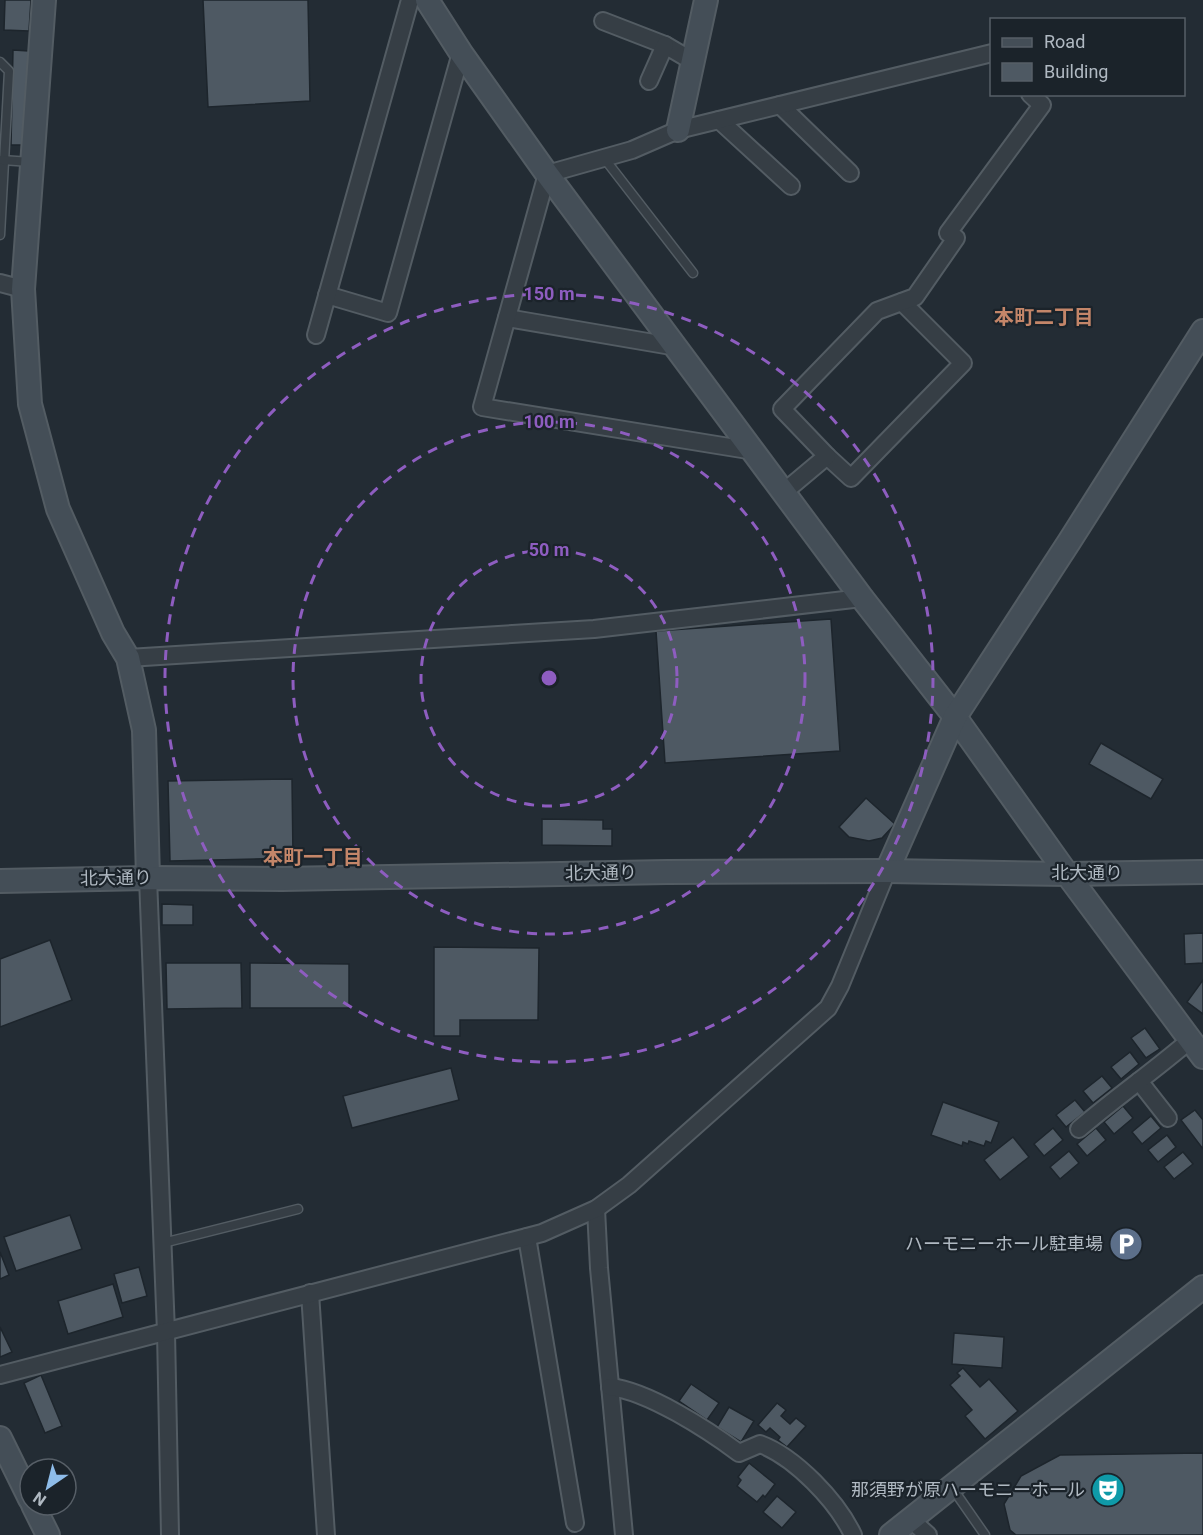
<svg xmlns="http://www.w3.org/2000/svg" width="1203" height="1535" viewBox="0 0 1203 1535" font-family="Roboto,'Noto Sans JP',sans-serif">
  <rect width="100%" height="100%" fill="#232c34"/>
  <!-- building -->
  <g fill="#4e5963" stroke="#1d252c" stroke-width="1.5">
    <path d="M5,0H31L29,31L4,30Z"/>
    <path d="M203,0H308L310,101L208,107Z"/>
    <path d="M13,50L29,51L26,145H11Z"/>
    <path d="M831,619L840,751L665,763L656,631Z"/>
    <path d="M1101,743L1163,779L1151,799L1089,764Z"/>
    <path d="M292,779L293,858L170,861L168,781Z"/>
    <path d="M866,798L895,824L882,838L869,841L849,837L839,827Z"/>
    <path d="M542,819L603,820V829H612V846L542,845Z"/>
    <path d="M162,904L193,905V925H162Z"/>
    <path d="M1203,933V963L1185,964L1184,934Z"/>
    <path d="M50,940L72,1000L0,1027V959Z"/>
    <path d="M434,947L539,948L538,1020H460V1036H434Z"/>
    <path d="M166,963H241L242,1008L167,1009Z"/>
    <path d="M250,963L349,964V1008H250Z"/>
    <path d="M1203,980V1014L1187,1002Z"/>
    <path d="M1145,1028L1160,1049L1146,1058L1131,1038Z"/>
    <path d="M1130,1052L1139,1064L1121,1079L1111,1067Z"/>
    <path d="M451,1068L459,1100L352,1128L343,1096Z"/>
    <path d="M1102,1076L1112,1088L1093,1103L1083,1091Z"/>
    <path d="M1075,1100L1085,1112L1066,1127L1056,1115Z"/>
    <path d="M943,1102L999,1122L991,1143L986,1141L984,1146L969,1141L968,1144L963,1142L962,1146L931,1135Z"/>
    <path d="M1123,1106L1133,1118L1114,1134L1104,1122Z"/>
    <path d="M1195,1110L1203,1120V1149L1181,1120Z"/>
    <path d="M1151,1116L1161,1128L1142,1144L1132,1132Z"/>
    <path d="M1053,1128L1063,1140L1044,1156L1034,1144Z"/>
    <path d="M1096,1128L1106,1140L1087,1156L1077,1144Z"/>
    <path d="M1167,1135L1176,1147L1158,1162L1148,1150Z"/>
    <path d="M1013,1137L1029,1157L1000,1180L984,1160Z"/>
    <path d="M1069,1151L1079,1163L1060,1179L1050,1167Z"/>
    <path d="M1183,1152L1193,1164L1174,1179L1164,1167Z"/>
    <path d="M70,1215L82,1249L16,1271L4,1237Z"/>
    <path d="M0,1252L9,1275L0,1279Z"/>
    <path d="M139,1267L147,1296L122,1303L114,1274Z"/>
    <path d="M113,1284L123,1317L68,1334L58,1301Z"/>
    <path d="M0,1327L12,1352L0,1357Z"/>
    <path d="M954,1333L1004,1337L1002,1368L952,1364Z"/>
    <path d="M963,1368L980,1387L989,1379L1018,1411L985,1439L965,1416L972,1410L950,1385L960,1376L957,1373Z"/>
    <path d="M41,1375L62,1426L45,1433L24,1383Z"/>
    <path d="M691,1384L719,1403L707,1420L679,1401Z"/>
    <path d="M777,1403L786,1410L781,1416L790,1424L796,1418L806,1426L787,1447L778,1440L780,1437L770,1428L766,1432L758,1425Z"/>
    <path d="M729,1407L754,1421L741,1442L717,1427Z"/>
    <path d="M1203,1453V1535H1016L1010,1530L1004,1504L1021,1476L1060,1455Z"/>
    <path d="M749,1463L775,1484L765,1497L763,1495L757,1502L737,1486L741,1480L738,1477Z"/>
    <path d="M777,1496L796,1512L782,1528L763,1512Z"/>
  </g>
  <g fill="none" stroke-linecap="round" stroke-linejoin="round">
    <!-- lane casing -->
    <g stroke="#535c63" stroke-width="11">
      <g id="lane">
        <path d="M0,62L9,71L0,235"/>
        <path d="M604,158L693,273"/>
        <path d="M2,160L31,162"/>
        <path d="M163,1243L298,1209"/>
        <path d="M953,1489L985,1535"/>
      </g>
    </g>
    <!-- street casing -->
    <g stroke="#535c63" stroke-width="20">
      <g id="street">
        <path d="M603,21L665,45L694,62"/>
        <path d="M649,81L665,45"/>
        <path d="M780,105L850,173"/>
        <path d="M719,120L791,186"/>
        <path d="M0,283L23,289"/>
        <path d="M327,295L388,313L461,53"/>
        <path d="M507,318L677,347"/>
        <path d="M316,335L410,0"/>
        <path d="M754,451L482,407L547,174L632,150L678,130L992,53"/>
        <path d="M827,456L851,478L963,363L902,302"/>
        <path d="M784,492L827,456L782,409L877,311L915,297L956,238L948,233L1042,105L1030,94"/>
        <path d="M128,658L594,629L862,598"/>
        <path d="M148,878L166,1332L170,1535"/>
        <path d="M1139,1081L1168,1118"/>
        <path d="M1079,1129C1115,1098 1154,1071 1190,1040"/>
        <path d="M596,1209L599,1268L624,1535"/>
        <path d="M527,1237L575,1523"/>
        <path d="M310,1293L326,1535"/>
        <path d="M0,1375L542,1233L596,1209L629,1185L828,1008L840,986L887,871"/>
        <path d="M610,1387C648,1391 708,1430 739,1453L760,1444C795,1457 837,1501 853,1535"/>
        <path d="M910,1519L928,1535"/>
      </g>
    </g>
    <!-- secondary casing -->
    <g stroke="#535c63" stroke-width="26">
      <g id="secondary">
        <path d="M44,0L23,289L30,404L58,509L113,633L128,658L144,730L148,878"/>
        <path d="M427,0L461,53L547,174L862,598L955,717L1067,874L1203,1057"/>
        <path d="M678,130L706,0"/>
        <path d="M887,871L955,717L1069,542L1203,331"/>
        <path d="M0,881L148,878L282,879L667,872L887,871L1067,874L1203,872"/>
        <path d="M0,1438L30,1499"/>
        <path d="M33,1505L48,1535"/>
        <path d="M891,1535L1203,1287"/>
      </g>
    </g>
    <!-- lane -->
    <use href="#lane" stroke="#363e45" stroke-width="8"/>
    <!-- street -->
    <use href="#street" stroke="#363e45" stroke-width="16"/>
    <!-- secondary -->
    <use href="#secondary" stroke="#444e57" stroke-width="22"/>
  </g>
  <!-- distance rings -->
  <g fill="none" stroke="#8e5dc0" stroke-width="3" stroke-dasharray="10 8">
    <circle cx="549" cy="678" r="128"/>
    <circle cx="549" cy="678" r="256"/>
    <circle cx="549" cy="678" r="384"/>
  </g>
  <!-- icons -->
  <defs>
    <g id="parking-disc" transform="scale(1.725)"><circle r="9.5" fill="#5c6f8a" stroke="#1b232a"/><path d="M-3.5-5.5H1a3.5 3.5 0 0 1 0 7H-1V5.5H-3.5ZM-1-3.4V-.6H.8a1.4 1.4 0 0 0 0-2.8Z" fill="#fff"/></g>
    <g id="theatre-disc" transform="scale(1.725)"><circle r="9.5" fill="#0f9aa8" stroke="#1b232a"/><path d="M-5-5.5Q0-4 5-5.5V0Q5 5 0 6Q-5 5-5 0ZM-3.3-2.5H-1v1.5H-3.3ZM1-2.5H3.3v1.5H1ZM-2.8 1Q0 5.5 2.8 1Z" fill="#fff"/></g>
  </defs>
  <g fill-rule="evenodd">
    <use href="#parking-disc" x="1126" y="1244"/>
    <use href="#theatre-disc" x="1108" y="1490"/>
  </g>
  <g text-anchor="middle" stroke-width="4.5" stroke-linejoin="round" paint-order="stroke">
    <!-- street labels -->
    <g font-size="18" fill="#b0b9c2" stroke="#1b232a">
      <text transform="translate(601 873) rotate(-1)" y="6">北大通り</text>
      <text x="1087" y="879">北大通り</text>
      <text transform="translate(116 878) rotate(-1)" y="6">北大通り</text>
    </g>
    <!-- poi labels -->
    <g font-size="18" fill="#b0b9c2" stroke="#1b232a" text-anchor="end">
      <text x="1103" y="1250">ハーモニーホール駐車場</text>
      <text x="1085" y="1496">那須野が原ハーモニーホール</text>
    </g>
    <!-- neighbourhood labels -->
    <g font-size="20" font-weight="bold" fill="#c48669" stroke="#1b232a">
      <text x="1044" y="324">本町二丁目</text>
      <text x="313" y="864">本町一丁目</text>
    </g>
  </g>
  <circle cx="549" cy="678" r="9" fill="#8e5dc0" stroke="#1b232a" stroke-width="3"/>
  <g font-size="18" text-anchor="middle" font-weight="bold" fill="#8e5dc0" stroke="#1b232a" stroke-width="4.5" stroke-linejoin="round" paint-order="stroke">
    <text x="549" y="300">150 m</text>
    <text x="549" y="428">100 m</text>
    <text x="549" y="556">50 m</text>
  </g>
  <!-- legend -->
  <rect x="990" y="18" width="195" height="78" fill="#1b232a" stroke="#575f67" stroke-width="1.5"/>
  <rect x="1002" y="38" width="30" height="9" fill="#444e57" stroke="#575f67" stroke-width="1.5"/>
  <text x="1044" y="48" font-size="18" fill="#b0b9c2">Road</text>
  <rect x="1002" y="63" width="30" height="18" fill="#4e5963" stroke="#575f67" stroke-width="1.5"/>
  <text x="1044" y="78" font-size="18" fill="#b0b9c2">Building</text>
  <!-- north arrow -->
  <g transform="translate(48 1487) rotate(215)"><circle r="28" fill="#1b232a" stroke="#575f67" stroke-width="1.5"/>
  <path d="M0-4.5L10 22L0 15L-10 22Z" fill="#8ebce9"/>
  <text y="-9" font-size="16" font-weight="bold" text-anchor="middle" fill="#b0b9c2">N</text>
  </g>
</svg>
